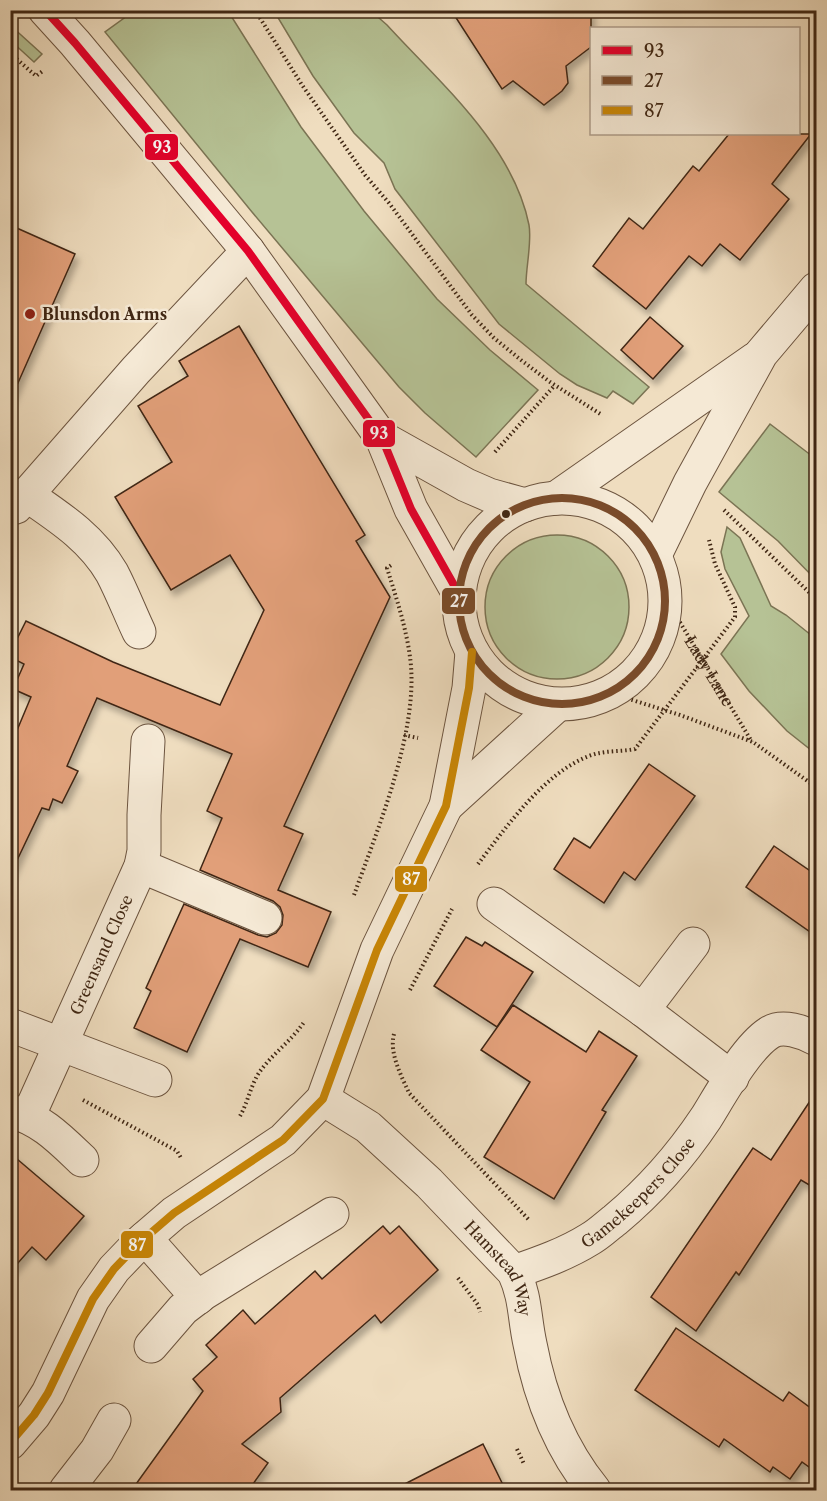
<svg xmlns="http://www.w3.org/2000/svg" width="827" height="1501" viewBox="0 0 827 1501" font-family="'Libre Caslon Text',serif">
  <defs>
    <filter id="shadow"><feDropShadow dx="3.5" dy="6" stdDeviation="3" flood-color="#0004"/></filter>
  </defs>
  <rect width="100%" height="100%" fill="#efddbf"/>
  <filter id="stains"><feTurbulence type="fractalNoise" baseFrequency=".00333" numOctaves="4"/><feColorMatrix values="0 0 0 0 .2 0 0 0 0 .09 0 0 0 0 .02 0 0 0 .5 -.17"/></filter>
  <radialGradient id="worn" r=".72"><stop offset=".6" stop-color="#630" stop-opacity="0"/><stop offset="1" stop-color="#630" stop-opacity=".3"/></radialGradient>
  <!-- green -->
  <g fill="#b6c295" stroke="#7b7454" stroke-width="1.5">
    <path d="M134,11H228L301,127L364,211L437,299L490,350L538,390L476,457L425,413L399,387L252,212L105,32Z"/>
    <path d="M274,11H371L387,25C440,83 513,145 529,225C532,241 526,267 526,284L649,387L633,404L613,391L607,398L577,385L560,374L499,324L395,189L384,163L354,133L313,76Z"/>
    <path d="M10,25L42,54L34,62L11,41Z"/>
    <path d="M770,424L816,459V580L778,541L719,492Z"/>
    <path d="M727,527L740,538L771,606L786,615L816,639V754L787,731L749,691L721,654L749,616L725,569L721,552Z"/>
    <circle cx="557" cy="607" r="72"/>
  </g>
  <!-- building -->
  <g fill="#e19f79" stroke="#402714" stroke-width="1.5" filter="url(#shadow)">
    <path d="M451,10H591V47L566,66L568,83L562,91L544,105L513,81L502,89Z"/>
    <path d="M729,134H811L772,184L789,199L740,260L720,244L702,266L689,256L646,309L593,266L629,218L643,229L693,166L699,171Z"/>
    <path d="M10,225L75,254L10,401Z"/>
    <path d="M650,317L683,346L653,379L621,350Z"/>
    <path d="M239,326L365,535L356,541L390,597L284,826L303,834L278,890L331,912L308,967L240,939L187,1052L134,1028L151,991L146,988L184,904L258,935L267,937L276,933L282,925L283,915L280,907L273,901L200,870L222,818L207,811L232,754L97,698L67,766L78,771L62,803L53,799L49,810L42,808L10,875V747L31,697L13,689L24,664L10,657V653L26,621L113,662L220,705L264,610L230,555L171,590L115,497L172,462L138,406L188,376L179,361Z"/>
    <path d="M649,764L695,796L635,880L624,872L604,903L554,869L574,838L590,848Z"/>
    <path d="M774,846L816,875V936L746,887Z"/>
    <path d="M466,937L482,946L485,942L533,972L497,1027L434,986Z"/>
    <path d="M513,1005L586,1052L599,1031L637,1056L602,1110L606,1112L554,1199L484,1157L530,1082L481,1050Z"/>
    <path d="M816,1092V1189L801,1180L739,1275L736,1272L696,1331L651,1297L753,1148L771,1160Z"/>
    <path d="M10,1153L84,1216L46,1260L32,1247L10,1272Z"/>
    <path d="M383,1226L390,1234L399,1226L438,1270L381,1323L375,1315L280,1398L281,1412L242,1444L268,1463L248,1491H131L203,1391L193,1379L217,1357L206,1345L243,1310L255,1324L315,1271L322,1279Z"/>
    <path d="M676,1328L783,1401L789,1392L816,1412V1472L802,1462L790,1479L773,1467L770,1472L724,1439L719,1447L635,1390Z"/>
    <path d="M483,1444L506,1491H391Z"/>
  </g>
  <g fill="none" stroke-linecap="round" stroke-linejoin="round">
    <!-- minor casing -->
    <g stroke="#6c543f" stroke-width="35">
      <g id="minor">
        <path d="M45,10L75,43L248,251L382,438L411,509L459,594"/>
        <path d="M382,438L466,485L489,495L525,505"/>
        <path d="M27,495C59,517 92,538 112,573C122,592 130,613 139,632"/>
        <circle cx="562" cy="601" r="103"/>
        <path d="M556,498L755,359"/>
        <path d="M10,504L16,507L136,370L248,251"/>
        <path d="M655,555L690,483L761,354L816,289"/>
        <path d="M446,806L557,705"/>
        <path d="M141,866L265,918"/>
        <path d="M494,904L643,1010L732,1078"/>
        <path d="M643,1010L693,944"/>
        <path d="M10,1025L155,1080"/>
        <path id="s2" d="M323,1099L368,1127L429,1183L514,1272C526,1298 524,1317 530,1344C540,1397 560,1448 594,1490"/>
        <path d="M10,1111C41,1119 60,1139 82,1160"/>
        <path id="s3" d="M28,1117L141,866L144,851V815L148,741"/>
        <path d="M145,1238L198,1298"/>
        <path id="s4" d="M514,1272C540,1263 566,1254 590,1239C599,1234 607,1226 615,1220C651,1190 680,1157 706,1118C721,1094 746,1048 769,1033C782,1024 804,1032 816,1039"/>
        <path d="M151,1346L183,1309L204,1293L332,1214"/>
        <path d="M10,1443L34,1415L48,1393L93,1299L114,1269L138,1244L174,1213L283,1140L323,1099L377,950L446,806L469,688L472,652"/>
        <path d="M66,1490L97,1450L114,1420"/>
      </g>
    </g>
    <!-- path -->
    <g stroke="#402714" stroke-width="4" stroke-dasharray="1.5 3" stroke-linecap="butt">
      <path d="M255,10L302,85L365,175L389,203L472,315L494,338L521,360L550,382L602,415"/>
      <path d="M10,53L36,76L44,70"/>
      <path d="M495,452L555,385"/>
      <path d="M724,510L816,599"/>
      <path id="s1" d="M666,599L752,742"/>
      <path d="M610,693L680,715L753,742L816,787"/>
      <path d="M404,735L418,738"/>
      <path d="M478,864C507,826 544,773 589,756C604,750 620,752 635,749L735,617V607L715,564L709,540"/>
      <path d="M354,895C378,828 420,728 410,657C406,627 396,597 387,568L393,564"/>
      <path d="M410,990L452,909"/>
      <path d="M394,1034C389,1053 401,1075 409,1093L530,1221"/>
      <path d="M83,1100L177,1151L181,1158"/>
      <path d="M240,1116C247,1104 250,1089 257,1076C269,1056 291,1042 304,1022"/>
      <path d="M458,1278L478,1305L480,1312"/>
      <path d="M517,1449L524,1464"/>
    </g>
    <!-- minor -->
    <use href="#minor" stroke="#f5e9d5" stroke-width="33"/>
    <!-- bus-1 casing -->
    <g stroke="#f5e9d5" stroke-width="12">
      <path id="bus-1" d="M45,10L75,43L248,251L382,438L411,509L459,594"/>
    </g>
    <!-- bus-2 casing -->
    <g stroke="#f5e9d5" stroke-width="12">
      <circle id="bus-2" cx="562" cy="601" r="103"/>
    </g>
    <!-- bus-3 casing -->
    <g stroke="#f5e9d5" stroke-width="12">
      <path id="bus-3" d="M10,1443L34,1415L48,1393L93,1299L114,1269L138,1244L174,1213L283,1140L323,1099L377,950L446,806L469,688L472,652"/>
    </g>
    <!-- bus-1 -->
    <use href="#bus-1" stroke="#e4002b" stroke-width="8"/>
    <!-- bus-2 -->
    <use href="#bus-2" stroke="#7a4b2a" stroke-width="8"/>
    <!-- bus-3 -->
    <use href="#bus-3" stroke="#c98605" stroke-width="8"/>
  </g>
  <!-- markers -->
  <circle fill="#8f2418" stroke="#f5e9d5" stroke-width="2" cx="30" cy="314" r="6"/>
  <circle fill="#402714" stroke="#f5e9d5" stroke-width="2" cx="506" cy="514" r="5"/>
  <g text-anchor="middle" stroke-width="5" stroke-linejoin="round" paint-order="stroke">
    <!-- poi labels -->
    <g font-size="16" font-weight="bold" fill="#402714" stroke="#f5e9d5" text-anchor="start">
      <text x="42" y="320">Blunsdon Arms</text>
    </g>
    <!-- street labels -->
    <g font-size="16" fill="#402714" stroke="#f5e9d5">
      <text dy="6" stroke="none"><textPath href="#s1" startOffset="84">Lady Lane</textPath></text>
      <text dy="6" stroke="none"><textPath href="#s3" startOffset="178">Greensand Close</textPath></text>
      <text dy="6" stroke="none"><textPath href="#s4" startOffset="150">Gamekeepers Close</textPath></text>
      <text dy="6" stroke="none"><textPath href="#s2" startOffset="248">Hamstead Way</textPath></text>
    </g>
  </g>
  <g stroke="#f5e9d5" stroke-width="2">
    <rect x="144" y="133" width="35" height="28" rx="6" fill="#e4002b"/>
    <rect x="362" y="419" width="34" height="29" rx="6" fill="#e4002b"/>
    <rect x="441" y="587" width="35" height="28" rx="6" fill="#7a4b2a"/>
    <rect x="394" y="865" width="34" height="28" rx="6" fill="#c98605"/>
    <rect x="120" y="1230" width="34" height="29" rx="6" fill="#c98605"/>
  </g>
  <g font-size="16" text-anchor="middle" font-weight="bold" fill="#fff">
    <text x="162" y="153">93</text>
    <text x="379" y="439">93</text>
    <text x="459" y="607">27</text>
    <text x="411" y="885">87</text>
    <text x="137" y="1251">87</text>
  </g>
  <!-- margin -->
  <rect width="827" height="1501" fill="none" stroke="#efddbf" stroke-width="36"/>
  <rect x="12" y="12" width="803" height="1477" fill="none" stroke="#402714" stroke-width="3"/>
  <rect x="18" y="18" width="791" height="1465" fill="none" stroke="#402714" stroke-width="1.5"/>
  <!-- legend -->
  <rect x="590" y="27" width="210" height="108" fill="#f5e9d5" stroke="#ad9b88" stroke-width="1.5"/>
  <rect x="602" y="46" width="30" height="9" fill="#e4002b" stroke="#ad9b88" stroke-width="1.5"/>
  <text x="644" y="57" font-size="18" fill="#402714">93</text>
  <rect x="602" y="76" width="30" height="9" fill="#7a4b2a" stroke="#ad9b88" stroke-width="1.5"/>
  <text x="644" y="87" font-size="18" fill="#402714">27</text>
  <rect x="602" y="106" width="30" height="9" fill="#c98605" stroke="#ad9b88" stroke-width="1.5"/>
  <text x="644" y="117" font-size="18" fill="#402714">87</text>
  <rect width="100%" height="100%" filter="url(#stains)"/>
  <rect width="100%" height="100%" fill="url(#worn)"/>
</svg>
